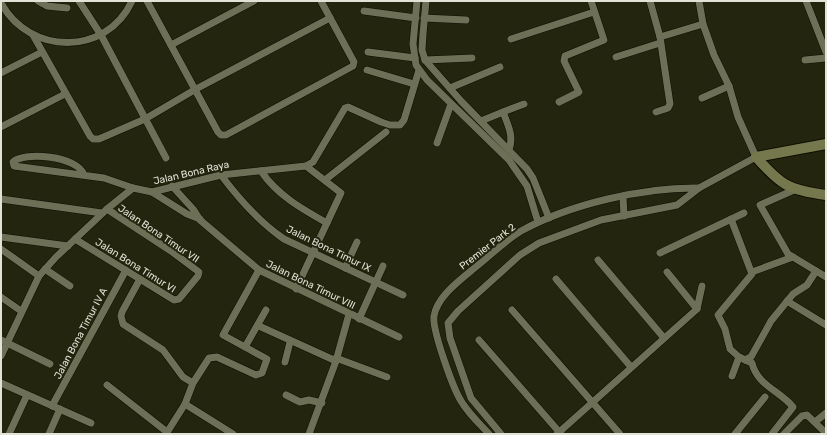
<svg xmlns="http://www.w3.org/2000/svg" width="827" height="435" viewBox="0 0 827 435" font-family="Rubik,sans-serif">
  <rect width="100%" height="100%" fill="#24250f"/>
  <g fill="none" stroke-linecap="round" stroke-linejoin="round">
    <!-- street casing -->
    <g stroke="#0d0e00" stroke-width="8">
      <g id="street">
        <path d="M38,1L47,6L67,8"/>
        <path d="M79,1L101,35L166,158"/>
        <path d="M147,1L218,132L221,135H226L353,66L354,62L321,1"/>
        <path d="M417,1L413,44L416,65L427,80L509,160L527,186L538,222"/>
        <path d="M426,1L423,34L422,50L425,60L461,101L527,169L533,178L549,218"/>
        <path d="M650,1L660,37L670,104L668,108L656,112"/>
        <path d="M806,1L826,52"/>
        <path d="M1,3C29,55 106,57 132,1"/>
        <path d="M364,11L416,18"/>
        <path d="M424,18L466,20"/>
        <path d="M33,35L90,136L93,139H99L145,119L196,89L330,18"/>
        <path d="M660,37L703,24"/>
        <path d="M511,39L594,12"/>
        <path d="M171,45L254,1"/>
        <path d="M368,52L415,58"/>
        <path d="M616,57L660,43"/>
        <path d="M425,60L472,58"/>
        <path d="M805,60L826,58"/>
        <path d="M367,70L414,84"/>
        <path d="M1,73L42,52"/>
        <path d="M450,88L500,67"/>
        <path d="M702,98L729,86"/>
        <path d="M559,102L579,92L564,61L565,56L604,40L591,1"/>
        <path d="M481,121L503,112"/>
        <path d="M1,127L65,94"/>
        <path d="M437,143L451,104"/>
        <path d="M509,150C514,136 508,125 503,112L524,104"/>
        <path d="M261,171C277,195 302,209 327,223"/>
        <path d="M84,175C78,156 24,151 13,162L14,166L104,178L133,188"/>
        <path d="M221,175C239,199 259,222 284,239L403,295"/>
        <path d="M325,180L386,132"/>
        <path d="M172,186L193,209L200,220L259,270L399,337"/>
        <path d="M699,188L756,157L738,117L729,86L714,55L703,24L699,1"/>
        <path d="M794,190L760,205L788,254L826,277"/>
        <path d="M152,192L187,214L200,219"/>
        <path d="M623,197L624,216"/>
        <path d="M1,199L102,213"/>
        <path d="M731,219L752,274L718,315L725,329L730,349L739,357L752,363C757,385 780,391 793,407L772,434"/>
        <path d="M1,237L68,246"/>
        <path d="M75,239L174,300L179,299L198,276L199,272L171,251L107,209"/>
        <path d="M1,249L39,276"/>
        <path d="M660,253L744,213"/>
        <path d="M598,260L664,338"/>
        <path d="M345,268L357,242"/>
        <path d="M45,269L70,286"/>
        <path d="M667,272L697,309"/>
        <path d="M752,272L793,257"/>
        <path d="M140,279L122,312L121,316L123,324L163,350L183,377L193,383"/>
        <path d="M556,279L631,367"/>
        <path d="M296,289L341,193L306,166"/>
        <path d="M1,297L21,311"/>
        <path d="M787,301L826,325"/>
        <path d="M512,310L620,434"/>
        <path d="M359,319L383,266"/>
        <path d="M259,326L336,361"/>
        <path d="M1,340L50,364"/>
        <path d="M479,340L561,434"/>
        <path d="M245,347L223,335L259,270"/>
        <path d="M1,356L39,276L56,257L107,209L133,188L152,192L221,175L306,166L313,162L345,108L348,107L381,122L390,125H400L404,120L419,70"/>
        <path d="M336,358L387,377"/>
        <path d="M745,360L751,357L771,321L793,294L807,285L816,271"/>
        <path d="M285,362L290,342"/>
        <path d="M732,376L739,357"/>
        <path d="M1,383L91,423"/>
        <path d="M107,385L167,432"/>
        <path d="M286,395L300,402L309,400L322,403"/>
        <path d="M185,404L233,434"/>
        <path d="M52,406L126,270"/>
        <path d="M815,422L826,413"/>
        <path d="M9,434L27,395"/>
        <path d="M49,434L60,409"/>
        <path d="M166,434L185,404L193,383L209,358L217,357L256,375L262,373L267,359L245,347L266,310"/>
        <path d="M309,434L336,361L349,314"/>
        <path d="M489,434C480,424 470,415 463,404C454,392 432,330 434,316C437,297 458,282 472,270C488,258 504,241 521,231C570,204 644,187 699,188L677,205L601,220L539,243L520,255L458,311L448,323L450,338L471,398L501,434"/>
        <path d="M557,434L697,309L702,286"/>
        <path d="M735,434L765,397"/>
        <path d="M784,434L802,416L807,415L826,433"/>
      </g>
    </g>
    <!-- secondary casing -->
    <g stroke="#0d0e00" stroke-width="12">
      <path id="secondary" d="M826,144L756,157C781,185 788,190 826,195"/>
    </g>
    <!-- street -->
    <use href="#street" stroke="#6d6f57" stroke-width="7"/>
    <!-- secondary -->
    <use href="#secondary" stroke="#75774d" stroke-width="10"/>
  </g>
  <g text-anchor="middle" stroke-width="4" stroke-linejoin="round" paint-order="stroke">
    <!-- street labels -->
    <g font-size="10" fill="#e2e3d6" stroke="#24250f">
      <text transform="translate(191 172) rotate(-13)" y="4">Jalan Bona Raya</text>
      <text transform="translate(159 233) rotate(34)" y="4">Jalan Bona Timur VII</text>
      <text transform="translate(487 246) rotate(-38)" y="4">Premier Park 2</text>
      <text transform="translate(329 248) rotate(26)" y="4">Jalan Bona Timur IX</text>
      <text transform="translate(136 265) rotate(32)" y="4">Jalan Bona Timur VI</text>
      <text transform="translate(311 284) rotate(26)" y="4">Jalan Bona Timur VIII</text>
      <text transform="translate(80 333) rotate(-62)" y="4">Jalan Bona Timur IV A</text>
    </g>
  </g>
  <!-- border -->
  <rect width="827" height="435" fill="none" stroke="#e2e3d6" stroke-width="4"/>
</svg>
